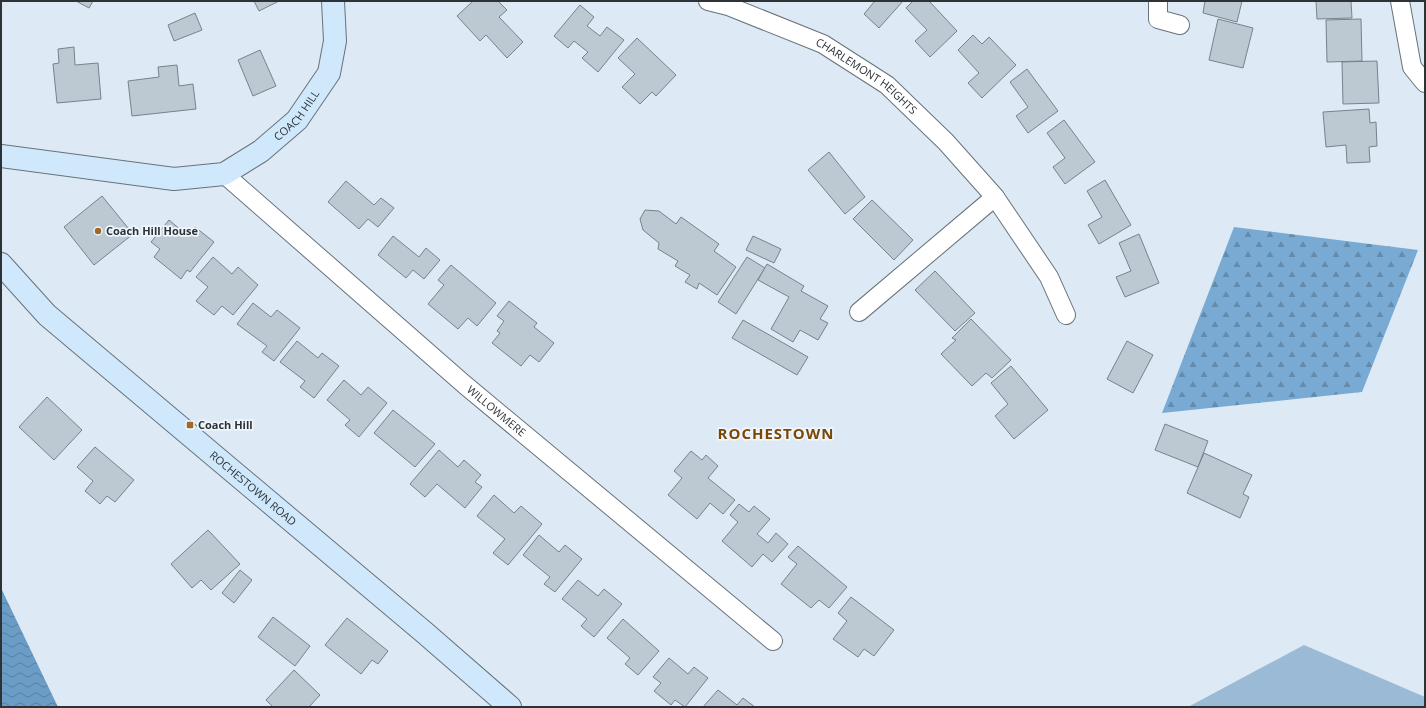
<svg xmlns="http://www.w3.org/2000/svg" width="1426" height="708" viewBox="0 0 1426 708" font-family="'Open Sans',sans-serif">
  <defs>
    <pattern id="forest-firs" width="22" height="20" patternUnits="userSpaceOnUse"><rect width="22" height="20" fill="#79aad3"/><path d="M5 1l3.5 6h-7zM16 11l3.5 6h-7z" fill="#648bac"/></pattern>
    <pattern id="water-waves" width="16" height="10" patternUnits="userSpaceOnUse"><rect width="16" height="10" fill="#6b9cc5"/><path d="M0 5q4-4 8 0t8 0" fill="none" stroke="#5880a1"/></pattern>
  </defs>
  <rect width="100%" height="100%" fill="#ddeaf5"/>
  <!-- grass -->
  <path fill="#9abad6" d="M1304,645L1425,697V707H1188Z"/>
  <!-- forest -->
  <path fill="url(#forest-firs)" d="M1234,227L1418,250L1362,392L1162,413Z"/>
  <!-- water -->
  <path fill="url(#water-waves)" d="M1,588L58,707H1Z"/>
  <!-- building -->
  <g fill="#bcc8d2" stroke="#77828c">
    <path d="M76,1H93L89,8Z"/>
    <path d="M254,1H279L259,11Z"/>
    <path d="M473,1H498L507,10L499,17L523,42L507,58L486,35L480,41L457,16Z"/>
    <path d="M873,1H903L879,28L864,14L874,2Z"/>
    <path d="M913,1H929L957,31L930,57L915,41L927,30L906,8Z"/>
    <path d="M1205,1H1242L1237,22L1203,13Z"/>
    <path d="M1316,1H1351L1352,18L1317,19Z"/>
    <path d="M580,5L594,17L587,26L600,36L607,27L624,40L598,72L582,58L588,52L574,41L568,48L554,36Z"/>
    <path d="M195,13L202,30L174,41L168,25Z"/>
    <path d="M1218,19L1253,28L1243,68L1209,60Z"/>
    <path d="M1361,19L1362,61L1327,62L1326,20Z"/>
    <path d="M973,35L982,44L989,37L1016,65L982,98L968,83L979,73L958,50Z"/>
    <path d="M637,38L676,75L656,96L652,92L640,104L622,87L635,74L618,58Z"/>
    <path d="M74,47L75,65L98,63L101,99L57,103L53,64L59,63L58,49Z"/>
    <path d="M260,50L276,86L253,96L238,60Z"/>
    <path d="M1377,61L1379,103L1343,104L1342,62Z"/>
    <path d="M177,65L179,86L193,84L196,109L132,116L128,81L159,77L158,67Z"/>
    <path d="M1027,69L1058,111L1028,133L1016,116L1028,107L1010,82Z"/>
    <path d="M1369,109L1370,123L1376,122L1377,146L1369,147L1370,162L1347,163L1346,145L1326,147L1323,112Z"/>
    <path d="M1064,120L1095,162L1065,184L1053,167L1065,158L1047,133Z"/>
    <path d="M829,152L865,197L845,214L808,170Z"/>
    <path d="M1105,180L1131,225L1099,244L1088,225L1102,217L1087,191Z"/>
    <path d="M346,181L374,205L381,198L394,208L378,227L368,219L359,229L328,202Z"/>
    <path d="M102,196L133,234L94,265L64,227Z"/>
    <path d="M872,200L913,240L894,260L853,219Z"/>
    <path d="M645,210L659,211L676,224L681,217L719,244L714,251L736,267L717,295L699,283L697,289L685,282L690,275L675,266L678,261L658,249L659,243L643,230L640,219Z"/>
    <path d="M169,220L188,236L195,227L214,242L190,272L187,270L181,279L154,257L160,249L151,242Z"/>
    <path d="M1139,234L1159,283L1125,297L1116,277L1131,271L1119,243Z"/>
    <path d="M393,236L419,257L426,248L440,260L424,279L413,270L406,278L378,255Z"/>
    <path d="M753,236L781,249L774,263L746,250Z"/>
    <path d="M213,257L232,274L238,267L258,285L233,315L222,306L214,315L196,301L208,287L196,277Z"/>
    <path d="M747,257L765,268L736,314L718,302Z"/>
    <path d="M767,264L804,286L801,291L828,306L820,319L828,323L818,340L800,330L793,342L771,329L789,297L758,280Z"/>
    <path d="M451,265L496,303L477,326L468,318L458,329L428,304L444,285L438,280Z"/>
    <path d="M935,271L975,313L955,331L915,290Z"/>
    <path d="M509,301L537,323L534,327L554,343L539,362L530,355L521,366L492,343L500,333L497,331L504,321L497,316Z"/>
    <path d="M253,303L271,317L277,310L300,328L274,361L262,352L267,346L237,324Z"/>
    <path d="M971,319L1011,360L992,378L986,373L972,386L941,354L956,340L952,338Z"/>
    <path d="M743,320L808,357L797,375L732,338Z"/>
    <path d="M297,341L318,358L322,353L339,366L314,398L300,387L305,381L280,362Z"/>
    <path d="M1127,341L1153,355L1133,393L1107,379Z"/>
    <path d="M1011,366L1048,410L1014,439L995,416L1008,404L991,383Z"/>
    <path d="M344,380L361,395L368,387L387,403L359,437L345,425L350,420L327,400Z"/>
    <path d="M47,397L82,430L54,460L19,427Z"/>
    <path d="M393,410L435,444L415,467L374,433Z"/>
    <path d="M1165,424L1208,441L1198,467L1155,450Z"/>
    <path d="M95,447L134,480L115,502L107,496L100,504L85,491L93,481L77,467Z"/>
    <path d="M439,450L458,467L464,460L481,475L475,482L482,487L465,508L437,484L425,497L410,484Z"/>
    <path d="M691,451L702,460L706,455L718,466L708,478L735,500L723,514L710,503L697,519L668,495L682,478L674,471Z"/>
    <path d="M1204,453L1252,475L1243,494L1249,497L1240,518L1187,493Z"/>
    <path d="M494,495L514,513L521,506L542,524L508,565L493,553L505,539L477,516Z"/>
    <path d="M739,504L749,512L754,506L770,519L757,534L768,543L776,533L788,544L772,562L763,554L752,567L722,541L738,522L730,515Z"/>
    <path d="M208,530L240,564L211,590L201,580L192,588L171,564Z"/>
    <path d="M539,535L559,552L565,545L582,559L555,592L544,584L550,577L523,555Z"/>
    <path d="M798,546L847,587L829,608L819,600L811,608L781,584L797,564L788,557Z"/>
    <path d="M240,570L252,580L234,603L222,593Z"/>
    <path d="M578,580L598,596L604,589L622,604L594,637L581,626L587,619L562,599Z"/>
    <path d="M851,597L894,630L874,656L864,649L858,657L833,639L847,621L838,613Z"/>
    <path d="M273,617L310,646L295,666L258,637Z"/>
    <path d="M347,618L388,651L378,664L372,660L361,674L325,645Z"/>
    <path d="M623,619L659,651L638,675L625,664L630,658L607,638Z"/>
    <path d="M669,658L688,674L694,667L708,678L685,707L675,700L671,705L654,691L661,683L653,677Z"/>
    <path d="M294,670L320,695L309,707H273L266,700Z"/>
    <path d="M718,690L737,705L743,698L755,707H703Z"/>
  </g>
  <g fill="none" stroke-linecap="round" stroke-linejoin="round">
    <!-- street casing -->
    <g stroke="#67727b" stroke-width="20">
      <g id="street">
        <path id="s1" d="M708,1L728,6L823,44L887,85L946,142L995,197L1049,277L1066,315"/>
        <path d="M1158,1V19L1180,25"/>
        <path d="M1400,1L1412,67L1425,83"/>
        <path id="s2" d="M224,174L465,385L773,641"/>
        <path d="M859,312L995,197"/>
      </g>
    </g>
    <!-- secondary casing -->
    <g stroke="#67727b" stroke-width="24">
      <g id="secondary">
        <path id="s3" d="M1,156L174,179L224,174L261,151L297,120L329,73L335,41L333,1"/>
        <path id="s4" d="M1,264L47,315L425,633L510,707"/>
      </g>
    </g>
    <!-- street -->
    <use href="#street" stroke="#fff" stroke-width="18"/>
    <!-- secondary -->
    <use href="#secondary" stroke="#d0e8fb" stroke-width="22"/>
  </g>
  <!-- markers -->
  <g fill="#a26828" stroke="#eff6fd" stroke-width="1.5">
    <circle cx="98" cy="231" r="4"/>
    <rect x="186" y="421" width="8" height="8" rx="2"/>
  </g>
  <g text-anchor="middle" stroke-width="3.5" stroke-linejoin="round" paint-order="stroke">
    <!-- street labels -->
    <g font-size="11" fill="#2d3236" stroke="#eff6fd">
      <text dy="4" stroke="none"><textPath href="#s1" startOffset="177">CHARLEMONT HEIGHTS</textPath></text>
      <text dy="4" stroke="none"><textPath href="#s3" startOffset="319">COACH HILL</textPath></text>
      <text dy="4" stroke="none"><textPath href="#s2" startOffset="361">WILLOWMERE</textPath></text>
      <text dy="4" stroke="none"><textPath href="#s4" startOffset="338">ROCHESTOWN ROAD</textPath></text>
    </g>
    <!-- poi labels -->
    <g font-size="11" font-weight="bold" fill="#2d3236" stroke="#eff6fd" text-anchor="start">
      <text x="106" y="235">Coach Hill House</text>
      <text x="198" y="429">Coach Hill</text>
    </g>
    <!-- district labels -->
    <g font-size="15" font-weight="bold" letter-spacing="1" fill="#7b4703" stroke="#eff6fd">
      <text x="776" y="439">ROCHESTOWN</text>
    </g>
  </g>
  <!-- border -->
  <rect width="1426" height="708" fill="none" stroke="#2d3236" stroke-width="4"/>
</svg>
